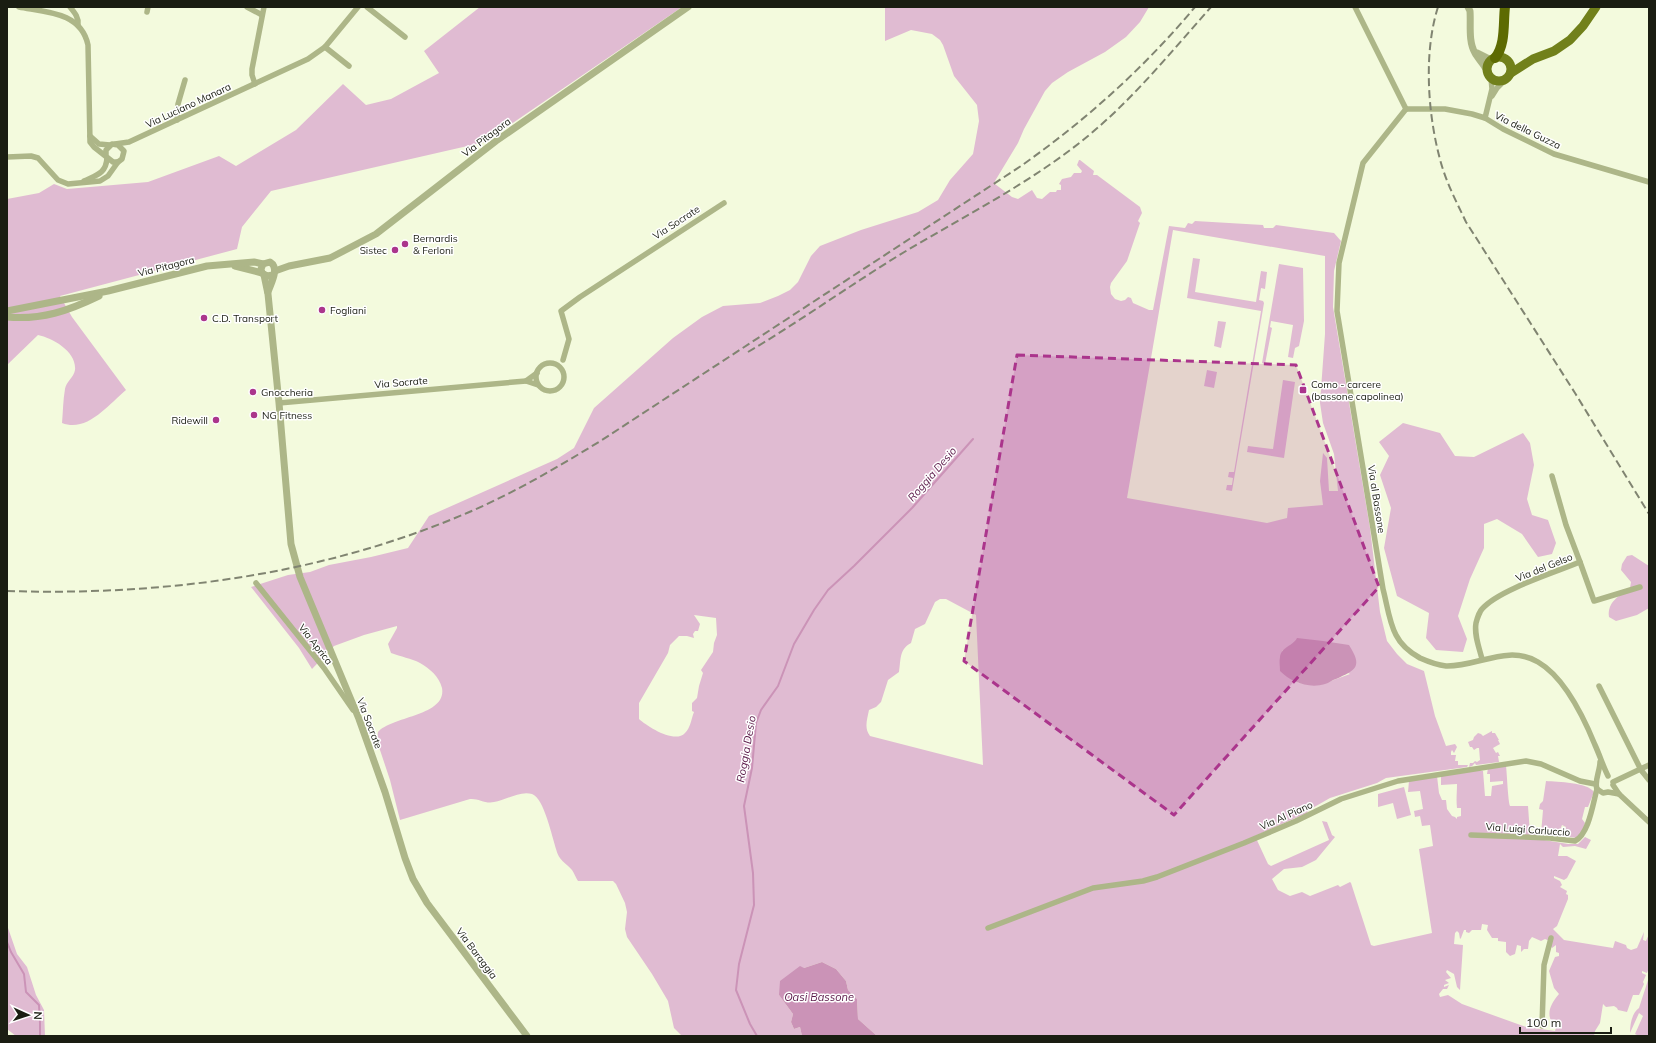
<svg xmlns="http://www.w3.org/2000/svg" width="1656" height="1043" viewBox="0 0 1656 1043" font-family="Mulish,sans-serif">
  <rect width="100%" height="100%" fill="#f3fadd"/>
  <!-- green -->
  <g fill="#e0bbd2" fill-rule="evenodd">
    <path d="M480,7H682L485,142L271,191L242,227L237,249L60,296L72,317L126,390C108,405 87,433 62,423C63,412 63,400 65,389C66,382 74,377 75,370C77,352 53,338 38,335L7,365V199L39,193L54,184L67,189L148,182L219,156L236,166L296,130L343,84L366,105L391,99L439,73L424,51Z"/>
    <path d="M885,7H1149L1140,22L1126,37L1105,52L1068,72L1052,83L1045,91L1024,129L1018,143L995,181V184L1012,197L1018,199L1032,190L1037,198L1042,199L1050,192H1056L1057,190H1061V185L1059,184L1062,179L1071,177L1074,173H1081L1082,171L1077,165L1079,160H1080L1094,171L1093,175H1097L1140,207L1142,213L1138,221L1140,223L1127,261L1111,283L1110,287L1111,294L1115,299L1121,301L1125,300L1128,297L1131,298L1133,303L1149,310H1153L1169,226L1185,228L1188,223L1192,224L1195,221L1263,225L1264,228H1273L1276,225L1334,233L1341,241L1334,271L1333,307L1370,528L1380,612L1387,641L1397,654L1407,664L1424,671L1435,716L1446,746L1455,744L1457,747L1454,753L1452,750L1451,752V755H1456L1455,761H1458V765H1468L1467,767L1386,778L1377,783L1330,798L1309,810L1307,813L1255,836L1268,864L1271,866L1329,840L1322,821L1327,822L1332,835L1335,837L1316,860L1302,867L1284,869L1272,879L1278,890L1290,896L1302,892L1310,896L1338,885L1340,887L1350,882L1351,883L1371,945L1374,946L1432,933L1419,849L1433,846L1430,825L1422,826L1420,816L1415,817L1414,811L1423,809L1420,791L1408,792L1409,781L1437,776L1439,793L1442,800H1446L1447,809L1452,816L1455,817L1457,819V817L1461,816V808H1457C1456,799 1457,793 1457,784L1441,785V776L1477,770L1483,771L1485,796H1491L1492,786L1503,784V781L1490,782V774H1487L1488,768L1506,766C1507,774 1508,801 1510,806H1528L1530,834H1541L1543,810L1539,809L1540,804L1543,801L1546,781C1558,782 1587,782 1594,792L1588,807H1585L1582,819L1585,823L1582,833L1576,838L1564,836L1566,827L1562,825L1558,836L1544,835V840L1568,844H1578L1585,837L1591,840L1586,849L1575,846L1563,847L1560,844L1558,856H1567L1576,861L1567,878L1564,880L1554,876V878L1560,881L1562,885L1560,887L1567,891L1566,894L1568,895V899L1557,926L1553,929L1564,940L1613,948L1615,941L1626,945L1627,948L1631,950L1637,948L1644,932L1643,940L1646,941L1649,934V968L1647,973L1642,971V973L1646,975L1643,982L1644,984L1639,995H1633L1627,1012L1618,1010L1617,1008L1614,1006L1606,1007L1603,1004L1600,1023L1595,1031L1594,1036H877L858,1019L857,999L848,990L846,981L836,969L822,962L804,968L779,995L793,1014L791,1022L794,1029L800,1027L802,1036H682L674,1028L668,1001L652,974L627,937L625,929L627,912L625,903L616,884L613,881H578C576,878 574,873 572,870C565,862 559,861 556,849C552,837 544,798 532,794C520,790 505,801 494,802C485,804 478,798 470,799L400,820L390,780L377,741L378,732C392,716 447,716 442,688C439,676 430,669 420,663C411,658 401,657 391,653L388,644L397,628V626L364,635L334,646L312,669L299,648L251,587L288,575L310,572L329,565L371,557L408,548L429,516L557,459L574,448L594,408L673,338L702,317L723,306L760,303L778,296L790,290L798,282L811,256L820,246L861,230L918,212L938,200L950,180L973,154L979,121L977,105L954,76L943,45L940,40L932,34L911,30L885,41ZM1173,230L1325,256V334L1320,403L1323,423L1334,454L1338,491H1329L1327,458L1323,453L1320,481L1323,505L1288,508L1287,518L1267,523L1127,498ZM940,599H946L976,615L983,765L870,736C864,728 867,720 869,710L876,707L881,702L888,680L899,672C901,660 899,649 911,643L915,629L925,624L935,602ZM694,615L716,618L717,635L714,643L713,652L701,670L703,673L699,686L697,698L692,703V711L694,712C691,719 691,727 685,733C675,744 648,727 639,719V703L668,653L670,645L679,636H687L694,638L693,634L695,631H698L700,624ZM1295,643L1350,674L1320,685L1298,683L1282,651ZM1482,924L1488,925L1487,930L1492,938H1498V941L1506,942V952L1510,956L1515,954L1517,945L1521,946V952L1524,949H1528L1529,941L1532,937L1541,941L1545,939L1550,941L1549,944L1552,948L1556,945V952L1559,953V956L1555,957L1549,971L1554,988L1559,994C1549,1006 1545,1016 1556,1028L1555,1031L1526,1027L1462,1004L1448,995L1440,997L1439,994L1443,989H1447L1449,985L1444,987V985L1449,983L1445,980L1451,978L1446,972L1447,970L1454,974L1457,987L1460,990L1463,945L1454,944L1455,933L1457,931L1459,933L1460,939L1461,938L1464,930H1466V932L1469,933L1472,930H1481Z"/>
    <path d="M1193,258L1200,259L1195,292L1256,302L1261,271L1267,272L1265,289L1261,288L1259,300L1263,301L1264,303L1232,491L1226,490L1227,485H1232L1233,478L1228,477L1229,472H1234L1261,311L1187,298Z"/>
    <path d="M1279,264L1303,268L1304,321L1299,346L1295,348L1293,358L1288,357L1293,325L1271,321L1270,327L1272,328L1265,364L1262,363Z"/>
    <path d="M1218,321L1226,322L1221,348L1214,346Z"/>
    <path d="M1207,370L1217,372L1214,388L1204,386Z"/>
    <path d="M1283,380L1295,382L1284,458L1247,452L1248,446L1273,449Z"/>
    <path d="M1403,423L1440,433L1455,456L1474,457L1523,433L1530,443L1534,465L1527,499L1532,515L1548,520L1556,543L1552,554L1538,557L1522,534L1497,519L1484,524V548L1470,579L1458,616L1467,639L1463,652L1436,650L1426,638L1429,613L1397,596L1384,548L1391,508L1380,475L1389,456L1379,442Z"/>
    <path d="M1632,555L1649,566V608L1637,615L1616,621L1609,617C1607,602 1619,596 1630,588L1631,582L1621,570L1622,564L1627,556Z"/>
    <path d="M1492,731V733H1495L1499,740H1498L1500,744L1493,748L1496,753L1498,752L1500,756H1498L1499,762L1476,765L1475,763L1472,766L1469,767L1470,763H1473L1475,761L1477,762L1480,760L1479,748H1477L1474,750L1472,747H1470L1468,742L1473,740L1474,737L1478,733L1481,734L1483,736Z"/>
    <path d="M1404,787L1411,815L1397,819L1393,803L1378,807V794Z"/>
    <path d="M7,925L17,954L27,967L36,995L44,1010L45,1036H16L7,1029Z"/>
    <path d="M1649,977V1036H1639L1635,1034L1643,1016L1639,1013L1630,1033C1630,1024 1632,1013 1639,1008Z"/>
  </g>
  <!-- water -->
  <g fill="#cb93b7">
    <path d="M1297,638L1323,641L1349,645C1363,667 1356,670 1336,679C1332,680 1329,683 1325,684C1309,689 1291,682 1280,671C1280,666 1279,661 1280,657C1281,647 1293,646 1297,638Z"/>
    <path d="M822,962L836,969L846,981L848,990L857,999L858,1019L877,1036H802L800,1027L794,1029L791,1022L793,1014L779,995L780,981L800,966L804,968Z"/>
  </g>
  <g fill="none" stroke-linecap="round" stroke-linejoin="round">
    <!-- stream -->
    <g stroke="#cb93b7" stroke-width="2">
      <path d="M7,942L11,952L24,974L26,992L39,1005L40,1023V1036"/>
      <path d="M757,1036L750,1024L736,990L739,964L754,905L753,873L744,806L752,768L756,723L761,710L778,686L794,644L814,610L828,590L854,566L912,508L973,439"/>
    </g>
    <!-- minor -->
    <g stroke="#adb688" stroke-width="5.5">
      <path d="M19,7C46,12 81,12 88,45L90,142L94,147L113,162H118L122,159L124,151L118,145L112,144L106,150V156"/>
      <path d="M70,7C75,13 79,18 78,25"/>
      <path d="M247,7L262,15"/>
      <path d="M367,7L405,37"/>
      <path d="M1355,7L1406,109"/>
      <path d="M147,12L148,7"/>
      <path d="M325,47L349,66"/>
      <path d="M255,84L252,75V69L264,7"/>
      <path d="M1492,96L1497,88L1504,81"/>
      <path d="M1406,109L1363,163L1339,263L1337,311L1383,589C1387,604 1389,622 1396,635C1401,645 1411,653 1420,658C1429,662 1437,665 1446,666C1477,667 1508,644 1538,662C1564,677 1584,718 1595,745C1600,756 1603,766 1608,776"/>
      <path d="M1406,109H1445L1472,114L1485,118L1503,129L1554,154L1649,182"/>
      <path d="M1485,118L1492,89L1491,78"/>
      <path d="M177,120L178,104L185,80"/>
      <path d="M90,136L99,144L110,145"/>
      <path d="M115,144L129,142L308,59L325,47L358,7"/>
      <path d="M7,157L31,156L38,158L58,180L68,184L100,181L108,176L118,162"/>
      <path d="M84,181C96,175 106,174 107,158"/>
      <path d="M563,360L569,339L561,311L580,297L724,203"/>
      <circle cx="550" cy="377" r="14"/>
      <path d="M537,373L526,381L538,385"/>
      <path d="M279,403L526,381"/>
      <path d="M1580,562L1594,601L1640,587"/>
      <path d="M256,583L324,668L353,710"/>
      <path d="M1482,659C1479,647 1474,635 1476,623C1477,619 1480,611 1482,609C1498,590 1556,572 1580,562L1566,525L1552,476"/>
      <path d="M1599,686L1641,770L1649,780"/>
      <path d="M1600,762C1600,771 1594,781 1597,789L1603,793L1608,792L1619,794"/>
      <path d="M1613,782L1649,765"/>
      <path d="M1613,785L1619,794L1649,822"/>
      <path d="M1471,835L1550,838L1575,841C1589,834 1593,803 1597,789"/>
      <path d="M988,928L1093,888L1143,881L1157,877L1244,843L1296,821L1341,799L1398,781L1526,761L1541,764L1580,781L1595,784"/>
      <path d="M1542,1026L1544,965L1551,938"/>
    </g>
    <!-- tertiary -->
    <g stroke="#adb688" stroke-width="7">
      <path d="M1468,7L1470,11C1471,24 1468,41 1475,53C1478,59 1484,64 1487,71"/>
      <path d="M1477,53L1491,60"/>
      <path d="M235,266L262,273"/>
      <path d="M275,271L289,266L330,258L376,234L496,141L688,7"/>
      <path d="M264,275L268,294L279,403L291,544L300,577L359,719L385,792L405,858L413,879L427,903L527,1036"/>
      <path d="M268,292C271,283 280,268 270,262L263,264L261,269L262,273L267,276L273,275"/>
      <path d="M7,311L108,291L207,266L254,262L263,264"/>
      <path d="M7,317C42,320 68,311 99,296"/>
    </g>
    <!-- primary -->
    <g stroke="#71801b" stroke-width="9">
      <circle cx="1499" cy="69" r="12"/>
      <path d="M1511,73L1533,59L1554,51L1570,40L1583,26L1596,7"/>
    </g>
    <!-- motorway -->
    <path stroke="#5d6a02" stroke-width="10" d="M1495,58C1506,45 1503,22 1505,7"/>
    <!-- rail -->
    <g stroke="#808471" stroke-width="2" stroke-dasharray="8 4" stroke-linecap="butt">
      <path d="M1438,7C1423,54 1428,117 1441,163C1447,184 1457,203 1466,222L1575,393L1649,514"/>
      <path d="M748,352C802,320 853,283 906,251C968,214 1032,182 1088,136C1134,98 1172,51 1211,7"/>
      <path d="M7,591C164,596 322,575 467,513C514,493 558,467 602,440L1021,166C1086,120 1144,68 1195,7"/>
    </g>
  </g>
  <!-- marked area -->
  <path fill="#ab358c" fill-opacity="0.2" stroke="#ab358c" stroke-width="3" stroke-dasharray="8 5" stroke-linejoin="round" d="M1017,355L1296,365L1379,587L1174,815L964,661Z"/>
  <!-- markers -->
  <g fill="#ab358c" stroke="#fff" stroke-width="1.5">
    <circle cx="405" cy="244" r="4"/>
    <circle cx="395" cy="250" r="4"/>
    <circle cx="322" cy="310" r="4"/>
    <circle cx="204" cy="318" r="4"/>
    <rect x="1299" y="386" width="8" height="8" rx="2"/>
    <circle cx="253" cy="392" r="4"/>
    <circle cx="254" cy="415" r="4"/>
    <circle cx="216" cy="420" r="4"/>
  </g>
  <g text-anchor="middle" stroke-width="3" stroke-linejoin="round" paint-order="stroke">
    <!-- street labels -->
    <g font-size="10" fill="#1a1d12" stroke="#fff">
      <text transform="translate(188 105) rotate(-25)" y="4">Via Luciano Manara</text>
      <text transform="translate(1528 130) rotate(26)" y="4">Via della Guzza</text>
      <text transform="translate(486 137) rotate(-37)" y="4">Via Pitagora</text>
      <text transform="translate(676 222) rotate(-33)" y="4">Via Socrate</text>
      <text transform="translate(166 266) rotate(-14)" y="4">Via Pitagora</text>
      <text transform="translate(401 382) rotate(-5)" y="4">Via Socrate</text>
      <text transform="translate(1377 499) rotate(81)" y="4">Via al Bassone</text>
      <text transform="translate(1544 567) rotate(-22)" y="4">Via del Gelso</text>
      <text transform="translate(316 644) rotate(52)" y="4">Via Aprica</text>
      <text transform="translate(370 723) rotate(69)" y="4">Via Socrate</text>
      <text transform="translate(1286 815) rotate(-24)" y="4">Via Al Piano</text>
      <text transform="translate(1528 829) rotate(4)" y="4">Via Luigi Carluccio</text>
      <text transform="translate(477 953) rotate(53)" y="4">Via Baraggia</text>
    </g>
    <!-- poi labels -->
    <g font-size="10" fill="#1a1d12" stroke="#fff" text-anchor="start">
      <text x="413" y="242">Bernardis<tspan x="413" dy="12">&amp; Ferloni</tspan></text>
      <text x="387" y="254" text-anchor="end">Sistec</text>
      <text x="330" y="314">Fogliani</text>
      <text x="212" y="322">C.D. Transport</text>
      <text x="1311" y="388">Como - carcere<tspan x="1311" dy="12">(bassone capolinea)</tspan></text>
      <text x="261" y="396">Gnoccheria</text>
      <text x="262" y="419">NG Fitness</text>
      <text x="208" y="424" text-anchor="end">Ridewill</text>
    </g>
    <!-- water labels -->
    <g font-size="11" font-style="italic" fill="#5a1848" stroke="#fff">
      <text transform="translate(932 474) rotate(-49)" y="4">Roggia Desio</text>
      <text transform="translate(746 749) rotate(-80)" y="4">Roggia Desio</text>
      <text x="819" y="1001">Oasi Bassone</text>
    </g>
  </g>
  <!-- border -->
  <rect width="1656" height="1043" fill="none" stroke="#1a1d12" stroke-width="16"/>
  <!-- north arrow -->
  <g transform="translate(28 1015) rotate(93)" stroke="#ffffff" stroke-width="3" paint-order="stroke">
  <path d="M0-3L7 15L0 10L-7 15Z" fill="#1a1d12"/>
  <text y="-6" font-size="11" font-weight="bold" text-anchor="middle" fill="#1a1d12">N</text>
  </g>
  <!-- scale -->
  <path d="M1520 1027v6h91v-6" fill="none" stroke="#1a1d12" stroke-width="2"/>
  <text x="1526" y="1027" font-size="12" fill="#1a1d12" stroke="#ffffff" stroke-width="3" paint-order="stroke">100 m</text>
</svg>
